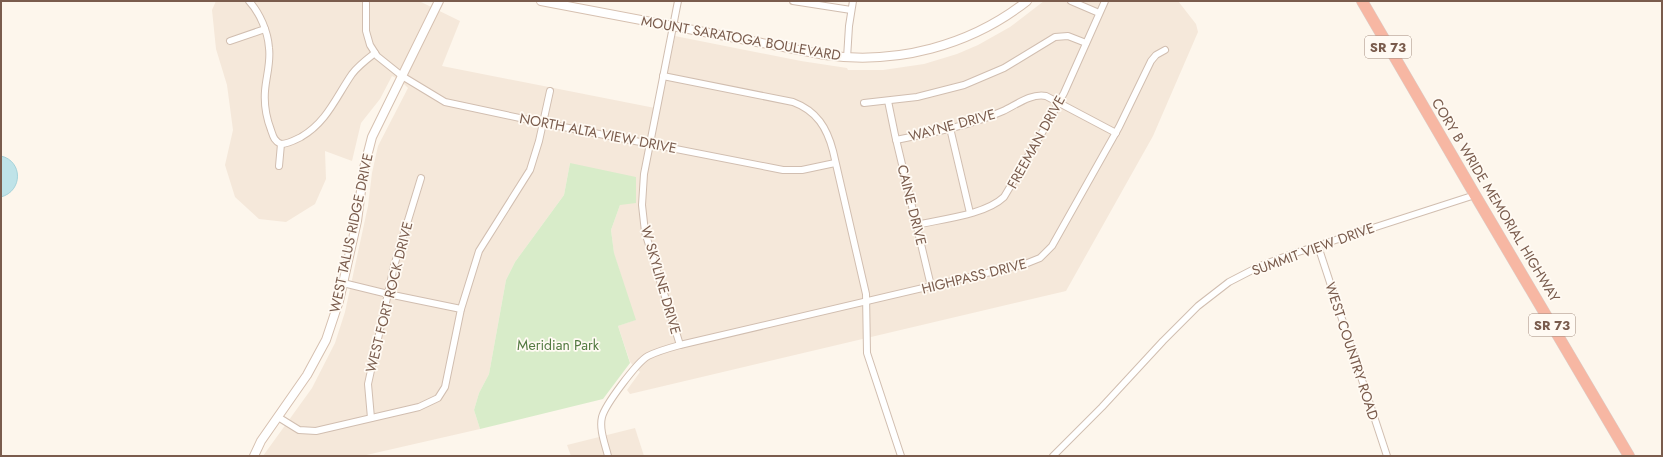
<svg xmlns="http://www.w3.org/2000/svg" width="1663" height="457" viewBox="0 0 1663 457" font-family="Jost,sans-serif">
  <rect width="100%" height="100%" fill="#fdf6ec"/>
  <!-- residential -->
  <g fill="#f5e8da">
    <path d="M216,1H419L460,21L442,66L660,109L675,36L801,61L847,68L848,70H883L924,64L957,54L978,45L1010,27L1044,1H1178L1196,24L1198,32L1153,136L1066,291L630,394L627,390L640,372L630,362L618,326L635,320L614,254L611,230L620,205L570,163L564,195L515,262L506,280L489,374L479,393L474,410L480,429L362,456H263L312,388L335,343L345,312L368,206L372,173L378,146L408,88L400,80L392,76L380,99L361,123L352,161L325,151L326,179L315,204L286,222L259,219L235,197L225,165L233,130L227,85L216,49L212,10Z"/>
    <path d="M635,428L644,456H571L567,445Z"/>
  </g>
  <!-- green -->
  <path fill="#d8ecc9" d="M570,163L636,177V203L620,205L611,230L614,253L636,320L618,326L630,363L603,399L480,429L474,410L479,393L489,374L506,280L515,262L564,195Z"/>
  <!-- water -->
  <path fill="#bfe3e8" stroke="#a5d3da" d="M1,156C23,161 23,191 1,197Z"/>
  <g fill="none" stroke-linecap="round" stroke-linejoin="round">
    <!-- street casing -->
    <g stroke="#d1beb0" stroke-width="8">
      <g id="street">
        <path d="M249,1C260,13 268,32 269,48C271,62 266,77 265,91C264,104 266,117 271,130C273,136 274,141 281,144"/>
        <path d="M678,1L644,174L642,205L645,232L680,345"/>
        <path d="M793,1L851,10"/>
        <path d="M1071,1L1099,13"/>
        <path d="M366,3V31L370,45L377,56L402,76L445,102L543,123L783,170H802L835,163"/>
        <path d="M230,41L265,29"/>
        <path d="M847,58L849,26L853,1"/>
        <path d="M663,76L793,102C817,111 827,128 833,151L866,294L867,353L901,456"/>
        <path d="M888,101L895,135L931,286"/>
        <path d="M864,103L917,97L964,85L1004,68L1055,37L1068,36L1086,43"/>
        <path d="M950,128L970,213"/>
        <path d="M896,140C932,133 969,126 1003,111C1016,105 1031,93 1046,96L1116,133"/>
        <path d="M281,144C288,144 295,140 301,137C327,122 336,97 352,74C358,66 366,60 375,53"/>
        <path d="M279,166L281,144"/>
        <path d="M916,225C942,219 985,215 1004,197L1043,131L1064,93L1105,1"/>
        <path d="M1318,246L1387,456"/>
        <path d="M343,283L388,294L461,309"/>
        <path d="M278,417L299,430L316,431L419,407L438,398L445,387L461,309L479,251L530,170L539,141L550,91"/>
        <path d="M371,418L368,384L394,266L421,178"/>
        <path d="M608,456C605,444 599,429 602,417C605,405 637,362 648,356C658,351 669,348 680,345L1025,264L1040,258L1052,246L1119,127L1151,61L1156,55L1165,50"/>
        <path d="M1053,456L1102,407L1163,341L1198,306L1229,282L1260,266L1292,254L1475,195"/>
      </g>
    </g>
    <!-- secondary casing -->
    <g stroke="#d6c0b0" stroke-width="10">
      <g id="secondary">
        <path d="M541,1L825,55C896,65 970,46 1027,1"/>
        <path d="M254,456L261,441L307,375L326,340L339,301L357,221L364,168L372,137L439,1"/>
      </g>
    </g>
    <!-- highway casing -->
    <g stroke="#dad1cd" stroke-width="12">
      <path id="highway" d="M1362,1L1475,195L1629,456"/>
    </g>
    <!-- street -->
    <use href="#street" stroke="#fff" stroke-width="6"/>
    <!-- secondary -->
    <use href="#secondary" stroke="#fff" stroke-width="8"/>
    <!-- highway -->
    <use href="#highway" stroke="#f7b7a3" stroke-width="11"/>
  </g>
  <g text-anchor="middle" stroke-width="3.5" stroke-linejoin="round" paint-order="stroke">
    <!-- shield labels -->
    <g fill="#fffaf3" stroke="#a28b7f" stroke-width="1">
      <rect x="1365" y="36" width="46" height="22" rx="3"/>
      <rect x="1529" y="314" width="46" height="22" rx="3"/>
    </g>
    <g font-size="13" font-weight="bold" fill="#7a5c4d">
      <text x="1388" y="52">SR 73</text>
      <text x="1552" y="330">SR 73</text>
    </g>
    <!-- street labels -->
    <g font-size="14" fill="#7a5c4d" stroke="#fffaf3">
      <text transform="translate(741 38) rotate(10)" y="5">MOUNT SARATOGA BOULEVARD</text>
      <text transform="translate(952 125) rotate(-15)" y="5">WAYNE DRIVE</text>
      <text transform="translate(598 133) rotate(11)" y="5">NORTH ALTA VIEW DRIVE</text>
      <text transform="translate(1036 142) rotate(-61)" y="5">FREEMAN DRIVE</text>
      <text transform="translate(1496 200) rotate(59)" y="5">CORY B WRIDE MEMORIAL HIGHWAY</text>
      <text transform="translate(912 205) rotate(76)" y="5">CAINE DRIVE</text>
      <text transform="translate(351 233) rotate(-78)" y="5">WEST TALUS RIDGE DRIVE</text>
      <text transform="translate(1313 249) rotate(-20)" y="5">SUMMIT VIEW DRIVE</text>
      <text transform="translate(974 276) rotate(-14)" y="5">HIGHPASS DRIVE</text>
      <text transform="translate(661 280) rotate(74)" y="5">W SKYLINE DRIVE</text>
      <text transform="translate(389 297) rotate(-76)" y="5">WEST FORT ROCK DRIVE</text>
      <text transform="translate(1352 351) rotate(72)" y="5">WEST COUNTRY ROAD</text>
    </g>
    <!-- park labels -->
    <g font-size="14" fill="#537a41" stroke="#fffaf3">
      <text x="558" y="350">Meridian Park</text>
    </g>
  </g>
  <!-- border -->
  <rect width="1663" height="457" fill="none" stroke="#7a5c4d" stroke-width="4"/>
</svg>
